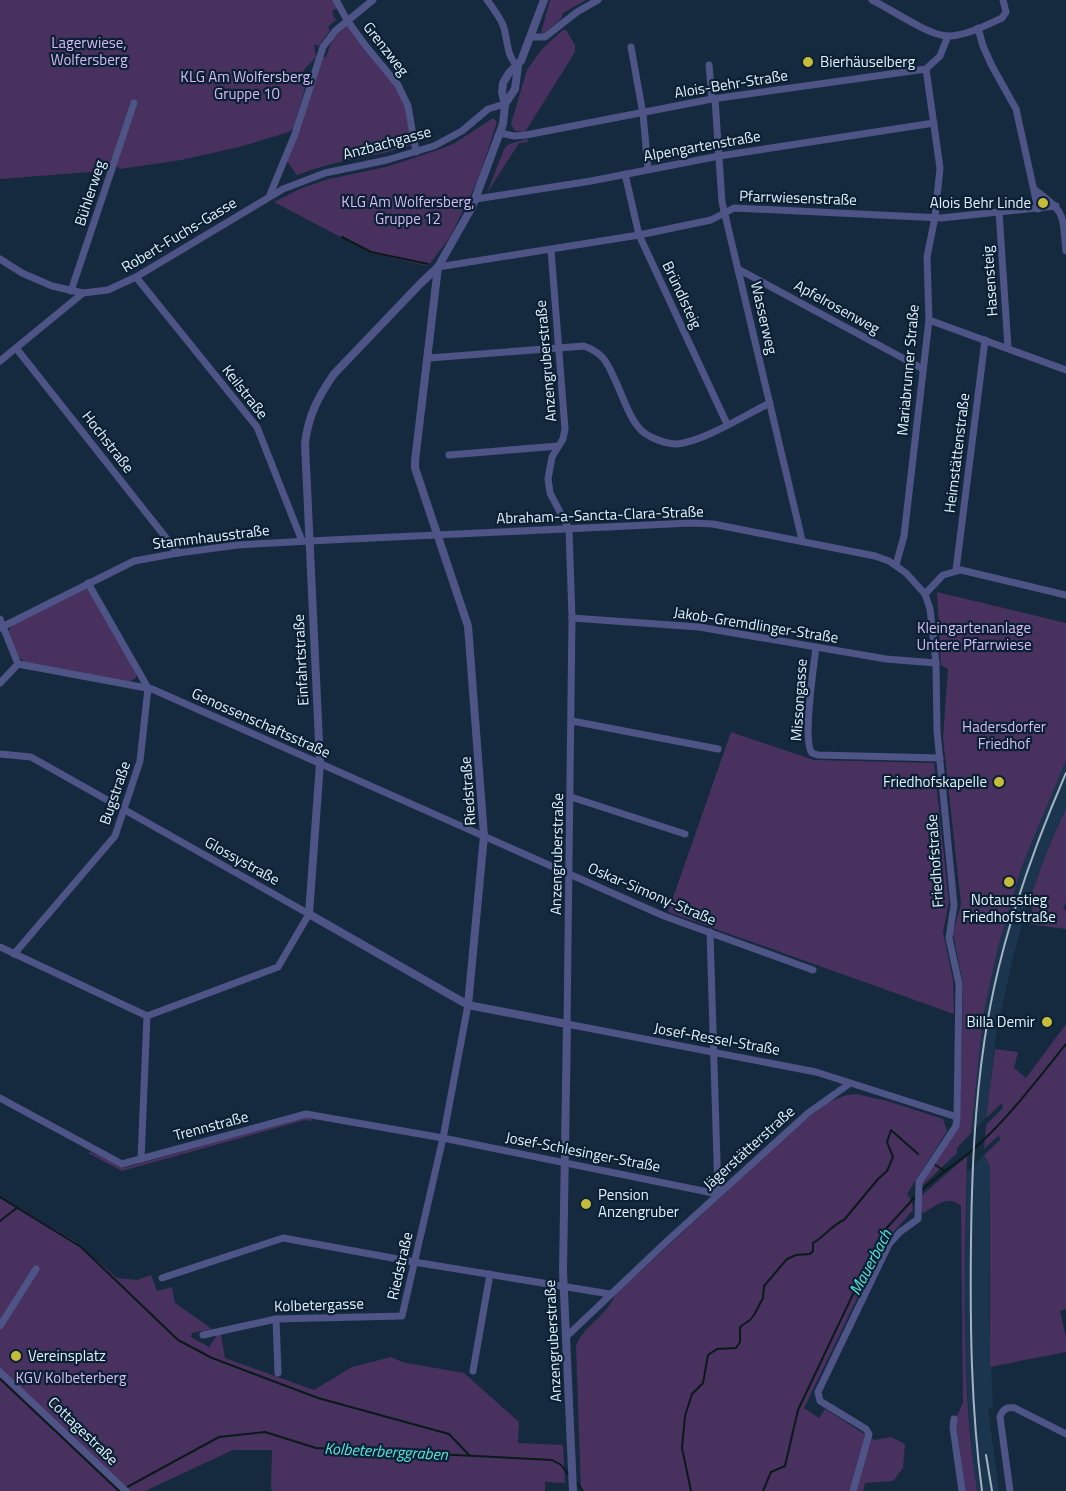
<svg xmlns="http://www.w3.org/2000/svg" width="1066" height="1491" viewBox="0 0 1066 1491" font-family="'Titillium Web',sans-serif">
  <rect width="100%" height="100%" fill="#152a3e"/>
  <!-- built -->
  <g fill="#1a354d">
    <path d="M1066,760V808L1048,849L1027,906L1013,957L996,1035L986,1118L971,1133L983,1017L998,947L1022,866Z"/>
    <path d="M984,1155L990,1166L989,1317L993,1408H988L999,1491H977L973,1468L964,1343L967,1175L968,1171Z"/>
  </g>
  <!-- green -->
  <g fill="#48315e">
    <path d="M0,0H333L337,8L332,11L334,18L337,19L328,27L330,30L319,46L314,44L316,57L303,71L309,74L294,128L289,132L239,147L181,160L120,169L116,166L138,102L131,101L110,164L104,168L103,171L0,179Z"/>
    <path d="M550,0H586L563,13L561,19L544,33H541Z"/>
    <path d="M347,25L364,50L387,74L402,97L411,126L413,145C375,157 334,160 297,175L287,161L323,57H326L333,38Z"/>
    <path d="M563,30H566L575,45V52L525,132L515,131L511,124L527,70L542,49Z"/>
    <path d="M493,118L497,122L478,180L450,237L428,266L371,253L274,202L302,188L329,179L386,167L441,149L455,143Z"/>
    <path d="M527,139L528,142L519,143L487,193L504,149L509,144Z"/>
    <path d="M86,589L89,590L136,673V678L128,682L24,662L19,657L8,632L11,626Z"/>
    <path d="M937,592L1066,623V760L1022,866L998,947L983,1017L971,1133L957,1148V1153L921,1187L922,1180L960,1122L963,984L953,933L961,904L943,738L948,669L941,665Z"/>
    <path d="M731,732L814,760L934,763L949,902L943,932L953,980L954,1014L668,912Z"/>
    <path d="M1066,808V902L1063,909L1066,910V929L1027,924L1033,908L1027,906L1048,849Z"/>
    <path d="M1066,1024V1309L1060,1311L1066,1337V1352L990,1367V1166L984,1155L1000,1140L999,1135L984,1149L986,1125L1002,1109L1003,1105L1001,1104L986,1118L995,1049L1018,1052L1014,1068L1026,1078Z"/>
    <path d="M857,1094L887,1101L943,1119L947,1131L907,1194L912,1202L913,1210L884,1243L804,1408L819,1418L825,1409L874,1440L891,1437L905,1444L903,1468L893,1481L865,1483L863,1491H581L576,1346C584,1325 607,1316 615,1295L793,1130L828,1102L847,1095Z"/>
    <path d="M305,1117L311,1118L312,1121L305,1120L122,1171L88,1153L91,1152L124,1168Z"/>
    <path d="M967,1156C965,1268 960,1380 977,1491H965L956,1418L963,1403L961,1206C949,1194 935,1206 923,1213L921,1211V1196Z"/>
    <path d="M0,1196L77,1243L117,1278L137,1280L151,1275L157,1291L172,1287L175,1303L212,1329L192,1333L191,1337L209,1347L217,1335L221,1334L225,1358L314,1390L352,1367L391,1357L402,1362L464,1373L519,1422L518,1443L563,1445L565,1483L545,1482V1491H273L271,1488L272,1450H233L145,1491H0Z"/>
  </g>
  <g fill="none" stroke-linecap="round" stroke-linejoin="round">
    <!-- stream -->
    <g stroke="#091a19" stroke-width="2">
      <path d="M342,237L371,252L428,264"/>
      <path d="M934,1164L943,1170"/>
      <path d="M921,1191C936,1176 953,1166 969,1153C1004,1124 1037,1080 1066,1044"/>
      <path d="M0,1197L81,1247L178,1340L212,1358L318,1398L449,1434L469,1455"/>
      <path d="M0,1221L18,1207"/>
      <path d="M0,1379L119,1491"/>
      <path d="M577,1483L583,1491"/>
      <path d="M120,1491L219,1437L265,1432L316,1448L552,1460L561,1465L569,1475"/>
      <path d="M691,1491L682,1448L685,1416L692,1394L703,1383L708,1355L717,1349L736,1348L740,1342V1327L750,1320L754,1315L763,1298L764,1286L787,1259L796,1255L810,1254L813,1251V1243C824,1237 833,1224 844,1220L878,1179L887,1171L893,1157L887,1142L891,1130L918,1154"/>
      <path d="M763,1491L771,1472L785,1466L798,1410L882,1233L915,1197"/>
    </g>
    <!-- minor -->
    <g stroke="#4e5485" stroke-width="7">
      <path d="M336,0L347,20L365,45L398,85L408,106L416,152"/>
      <path d="M487,0C493,8 499,16 503,25C508,39 506,57 518,66"/>
      <path d="M872,0C891,9 929,36 948,36C965,36 987,25 1002,18L1006,12L1003,0"/>
      <path d="M978,28L983,46L992,66L1016,109L1038,209"/>
      <path d="M531,37H545L577,12L598,0"/>
      <path d="M631,47L643,114L648,169"/>
      <path d="M709,65L712,99"/>
      <path d="M715,99L722,202L802,540"/>
      <path d="M500,133L514,136L526,135L712,99L926,69L940,56L948,36"/>
      <path d="M625,174L639,235L727,424"/>
      <path d="M1034,189C1066,214 1062,211 1066,251"/>
      <path d="M269,197L295,134L323,47L335,31L373,0"/>
      <path d="M476,199L591,181L719,156L934,123"/>
      <path d="M999,211L1008,348"/>
      <path d="M551,250L565,429L563,439L552,457L548,479L550,493L569,529L572,618L567,1024L816,1072L957,1117"/>
      <path d="M0,259L22,273L52,286L83,293L108,290L136,277L283,189L325,173L387,160L434,146L462,131L488,109L505,104"/>
      <path d="M438,267L639,235L711,220L734,208L941,218L1056,206"/>
      <path d="M738,269L923,369"/>
      <path d="M136,277L257,427L302,541"/>
      <path d="M71,291L134,103"/>
      <path d="M929,320L1066,370"/>
      <path d="M16,348L178,553"/>
      <path d="M429,358L584,346C605,354 607,363 616,382C623,397 630,420 642,431C650,438 666,444 676,444C703,442 745,415 770,403"/>
      <path d="M0,361L83,293"/>
      <path d="M449,455L558,446"/>
      <path d="M896,565L904,536L929,320L927,257L935,217L940,168L926,69"/>
      <path d="M956,570L985,340"/>
      <path d="M925,594L943,575L961,570L1066,595"/>
      <path d="M572,618L699,627L886,659L936,663"/>
      <path d="M0,619L18,664"/>
      <path d="M0,628L134,561L178,553L238,545L309,541L691,523L713,524L875,556L889,561L906,573L925,594L930,609L936,663L937,731L954,905L949,938L959,984L957,1117L956,1126L919,1182L918,1219L900,1232L889,1244L818,1392L820,1401L866,1429L869,1434L853,1491"/>
      <path d="M816,647C814,666 802,741 812,753L818,755L940,758"/>
      <path d="M18,664L152,689L664,916L813,970"/>
      <path d="M0,683L18,664"/>
      <path d="M572,721L718,749"/>
      <path d="M0,754L31,757L309,914L278,967L147,1016L0,947"/>
      <path d="M571,797L685,834"/>
      <path d="M14,954L115,836L140,761L148,688L88,583"/>
      <path d="M0,1098L122,1164L306,1114L443,1138L718,1194L710,932"/>
      <path d="M141,1159L147,1016"/>
      <path d="M162,1278L283,1238L414,1262L610,1294"/>
      <path d="M276,1319L278,1373"/>
      <path d="M0,1326L36,1269"/>
      <path d="M203,1335L276,1319L402,1316L443,1138L468,1005"/>
      <path d="M567,1336L665,1243L808,1113L849,1084"/>
      <path d="M473,1371L490,1274"/>
      <path d="M0,1372L126,1491"/>
      <path d="M954,1419L953,1427L962,1491"/>
      <path d="M1010,1491L1000,1417C1002,1410 1007,1406 1015,1408L1066,1434"/>
    </g>
    <!-- tertiary -->
    <g stroke="#4e5485" stroke-width="8">
      <path d="M544,0L521,61L509,73L503,83L502,92L505,104L503,124L472,207L438,267L421,283L334,374C318,397 308,416 305,444L320,763L309,914L468,1005L567,1024L563,1271L573,1491"/>
      <path d="M505,104L515,89L518,66"/>
      <path d="M438,267L415,461V468L468,626L484,836L468,1005"/>
    </g>
    <!-- rail -->
    <g stroke="#a3b3c2" stroke-width="2">
      <path d="M986,1455L992,1491"/>
      <path d="M982,1491C971,1408 970,1325 971,1241C972,1157 976,1071 994,988C1010,914 1036,842 1066,773"/>
    </g>
  </g>
  <!-- markers -->
  <g fill="#c7bb3c" stroke="#0b2033" stroke-width="2">
    <circle cx="808" cy="62" r="6"/>
    <circle cx="1043" cy="203" r="6"/>
    <circle cx="999" cy="782" r="6"/>
    <circle cx="1009" cy="882" r="6"/>
    <circle cx="1047" cy="1022" r="6"/>
    <circle cx="586" cy="1204" r="6"/>
    <circle cx="16" cy="1356" r="6"/>
  </g>
  <g text-anchor="middle" stroke-width="4.5" stroke-linejoin="round" paint-order="stroke">
    <!-- park labels -->
    <g font-size="15" fill="#d5b8f5" stroke="#0b2033">
      <text x="89" y="48">Lagerwiese,<tspan x="89" dy="17">Wolfersberg</tspan></text>
      <text x="247" y="82">KLG Am Wolfersberg,<tspan x="247" dy="17">Gruppe 10</tspan></text>
      <text x="408" y="207">KLG Am Wolfersberg,<tspan x="408" dy="17">Gruppe 12</tspan></text>
      <text x="974" y="633">Kleingartenanlage<tspan x="974" dy="17">Untere Pfarrwiese</tspan></text>
      <text x="1004" y="732">Hadersdorfer<tspan x="1004" dy="17">Friedhof</tspan></text>
      <text x="71" y="1383">KGV Kolbeterberg</text>
    </g>
    <!-- street labels -->
    <g font-size="15" fill="#e2f0fd" stroke="#0b2033">
      <text transform="translate(386 49) rotate(52)" y="5">Grenzweg</text>
      <text transform="translate(731 84) rotate(-9)" y="5">Alois-Behr-Straße</text>
      <text transform="translate(387 143) rotate(-15)" y="5">Anzbachgasse</text>
      <text transform="translate(702 146) rotate(-10)" y="5">Alpengartenstraße</text>
      <text transform="translate(90 193) rotate(-72)" y="5">Bühlerweg</text>
      <text transform="translate(798 198) rotate(2)" y="5">Pfarrwiesenstraße</text>
      <text transform="translate(179 235) rotate(-31)" y="5">Robert-Fuchs-Gasse</text>
      <text transform="translate(990 281) rotate(-94)" y="5">Hasensteig</text>
      <text transform="translate(682 295) rotate(65)" y="5">Bründlsteig</text>
      <text transform="translate(837 307) rotate(29)" y="5">Apfelrosenweg</text>
      <text transform="translate(764 318) rotate(77)" y="5">Wasserweg</text>
      <text transform="translate(546 361) rotate(-95)" y="5">Anzengruberstraße</text>
      <text transform="translate(908 370) rotate(-85)" y="5">Mariabrunner Straße</text>
      <text transform="translate(245 392) rotate(52)" y="5">Keilstraße</text>
      <text transform="translate(108 442) rotate(52)" y="5">Hochstraße</text>
      <text transform="translate(957 453) rotate(-83)" y="5">Heimstättenstraße</text>
      <text transform="translate(600 515) rotate(-2)" y="5">Abraham-a-Sancta-Clara-Straße</text>
      <text transform="translate(211 537) rotate(-7)" y="5">Stammhausstraße</text>
      <text transform="translate(756 625) rotate(9)" y="5">Jakob-Gremdlinger-Straße</text>
      <text transform="translate(301 660) rotate(-93)" y="5">Einfahrtstraße</text>
      <text transform="translate(799 700) rotate(-86)" y="5">Missongasse</text>
      <text transform="translate(261 723) rotate(24)" y="5">Genossenschaftsstraße</text>
      <text transform="translate(468 791) rotate(-94)" y="5">Riedstraße</text>
      <text transform="translate(115 793) rotate(-71)" y="5">Bugstraße</text>
      <text transform="translate(557 854) rotate(-89)" y="5">Anzengruberstraße</text>
      <text transform="translate(242 861) rotate(29)" y="5">Glossystraße</text>
      <text transform="translate(935 861) rotate(-94)" y="5">Friedhofstraße</text>
      <text transform="translate(652 894) rotate(23)" y="5">Oskar-Simony-Straße</text>
      <text transform="translate(717 1039) rotate(10)" y="5">Josef-Ressel-Straße</text>
      <text transform="translate(211 1126) rotate(-15)" y="5">Trennstraße</text>
      <text transform="translate(749 1148) rotate(-42)" y="5">Jägerstätterstraße</text>
      <text transform="translate(583 1152) rotate(11)" y="5">Josef-Schlesinger-Straße</text>
      <text transform="translate(400 1266) rotate(-77)" y="5">Riedstraße</text>
      <text transform="translate(319 1305) rotate(-2)" y="5">Kolbetergasse</text>
      <text transform="translate(553 1341) rotate(-93)" y="5">Anzengruberstraße</text>
      <text transform="translate(83 1431) rotate(44)" y="5">Cottagestraße</text>
    </g>
    <!-- poi labels -->
    <g font-size="15" fill="#e2f0fd" stroke="#0b2033" text-anchor="start">
      <text x="820" y="67">Bierhäuselberg</text>
      <text x="1031" y="208" text-anchor="end">Alois Behr Linde</text>
      <text x="987" y="787" text-anchor="end">Friedhofskapelle</text>
      <text x="1009" y="905" text-anchor="middle">Notausstieg<tspan x="1009" dy="17">Friedhofstraße</tspan></text>
      <text x="1035" y="1027" text-anchor="end">Billa Demir</text>
      <text x="598" y="1200">Pension<tspan x="598" dy="17">Anzengruber</tspan></text>
      <text x="28" y="1361">Vereinsplatz</text>
    </g>
    <!-- water labels -->
    <g font-size="16" font-style="italic" fill="#5ae4dd" stroke="#0b2033">
      <text transform="translate(870 1262) rotate(-62)" y="6">Mauerbach</text>
      <text transform="translate(386 1451) rotate(3)" y="6">Kolbeterberggraben</text>
    </g>
  </g>
</svg>
